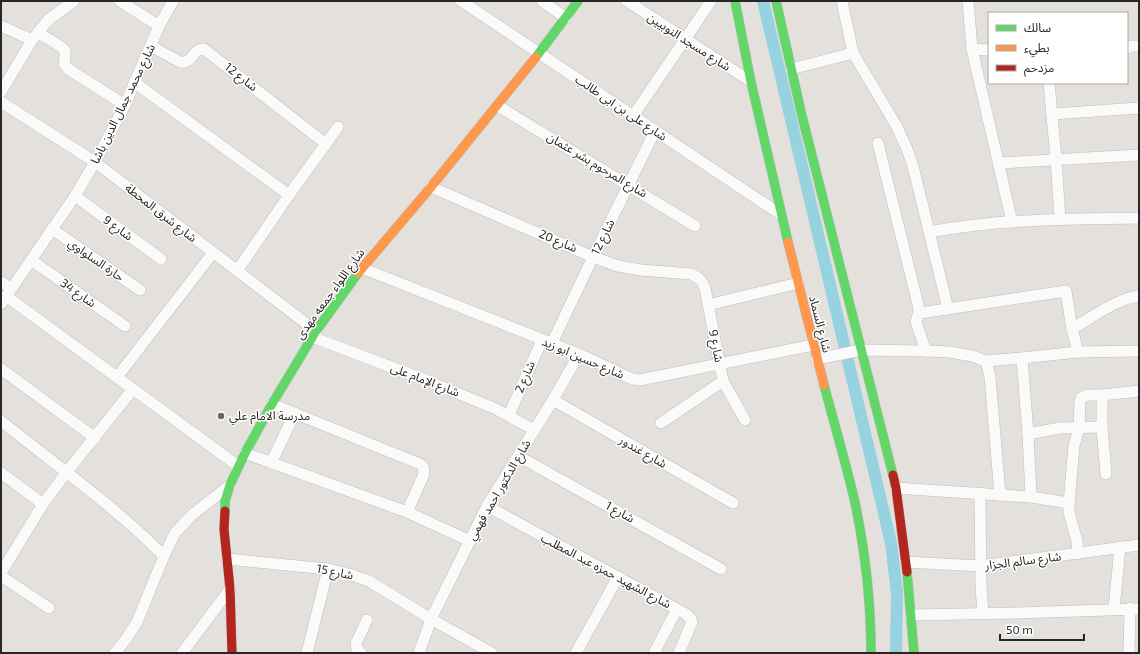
<svg xmlns="http://www.w3.org/2000/svg" width="1140" height="654" viewBox="0 0 1140 654" font-family="'Exo 2','Noto Sans Arabic',sans-serif">
  <rect width="100%" height="100%" fill="#e4e1dc"/>
  <g fill="none" stroke-linecap="round" stroke-linejoin="round">
    <!-- canal -->
    <path stroke="#96d2e0" stroke-width="12" d="M763,1L891,543L897,593L896,653"/>
    <!-- street casing -->
    <g stroke="#bebebe" stroke-width="12">
      <g id="street">
        <path d="M120,1L159,26"/>
        <path d="M461,1L780,214"/>
        <path d="M542,1L566,18"/>
        <path d="M627,1L750,81"/>
        <path d="M842,1L853,53L896,125L907,149L913,166L948,309"/>
        <path d="M968,1L972,49L1012,222"/>
        <path d="M1,26L32,40"/>
        <path d="M38,33C45,37 61,45 65,51C66,55 64,60 64,64L68,69L125,105"/>
        <path d="M151,46L180,62C194,64 191,49 204,49L326,144"/>
        <path d="M1127,48L1131,46H1139"/>
        <path d="M972,49L989,50"/>
        <path d="M791,69L853,53"/>
        <path d="M134,82L289,195"/>
        <path d="M1049,83L1056,159L1060,219"/>
        <path d="M1,92L32,40L48,20L74,1"/>
        <path d="M1,102L95,162L316,331"/>
        <path d="M498,106L695,226"/>
        <path d="M1052,114L1139,108"/>
        <path d="M633,116L711,1"/>
        <path d="M878,143L920,313L1066,291L1072,329L1078,352"/>
        <path d="M999,163L1139,155"/>
        <path d="M431,187L593,257L618,266L641,270L691,274C699,277 702,281 705,288L723,381L745,420"/>
        <path d="M75,196L161,259"/>
        <path d="M52,229L140,290"/>
        <path d="M929,232C998,219 1069,219 1139,218"/>
        <path d="M31,260L125,326"/>
        <path d="M362,268L579,354L632,379L640,380L813,345"/>
        <path d="M237,271L289,195L338,127"/>
        <path d="M1,282L11,288"/>
        <path d="M6,296L238,466"/>
        <path d="M1,304L75,196L95,162L125,105L159,26L173,1"/>
        <path d="M708,305L798,283"/>
        <path d="M920,313L918,315L916,322L926,351"/>
        <path d="M1072,329C1091,318 1118,298 1139,296"/>
        <path d="M312,337L428,381L496,409L534,430"/>
        <path d="M552,343L593,257L655,131"/>
        <path d="M817,359L861,350L926,351L950,352L972,356L986,361L990,377L1000,495"/>
        <path d="M986,361L1022,358"/>
        <path d="M1,369L95,438"/>
        <path d="M117,377L213,253"/>
        <path d="M1102,395V427L1106,474"/>
        <path d="M553,400L733,503"/>
        <path d="M272,404L420,464L423,466L424,474L407,512"/>
        <path d="M509,415L542,340"/>
        <path d="M1,421C56,465 114,506 164,556L175,533L192,515L230,485"/>
        <path d="M661,423L723,381"/>
        <path d="M1028,434L1060,428L1102,427"/>
        <path d="M245,453L407,512L470,541"/>
        <path d="M518,456L721,569"/>
        <path d="M271,463L295,413"/>
        <path d="M1,473L43,504"/>
        <path d="M896,488L1031,497L1069,503"/>
        <path d="M980,494L981,585L983,614"/>
        <path d="M1031,497L1028,434L1022,358L1078,352L1139,351"/>
        <path d="M487,506L686,614L691,619L692,622L679,653"/>
        <path d="M1078,554L1077,541L1069,512V503L1074,446L1079,428L1080,401L1081,398L1087,395H1102L1139,391"/>
        <path d="M227,559L328,569L352,575L369,581L431,619L492,653"/>
        <path d="M906,562L980,566L1139,545"/>
        <path d="M1,573L43,504L66,473L133,389"/>
        <path d="M1,576L49,608"/>
        <path d="M1114,609L1120,547"/>
        <path d="M911,615L1015,613L1139,609"/>
        <path d="M115,653L126,639L137,622L164,556"/>
        <path d="M182,653L230,589"/>
        <path d="M307,653L328,569"/>
        <path d="M361,653L357,649L356,643L367,620"/>
        <path d="M419,653L431,619L487,506L553,400L579,354"/>
        <path d="M576,653L618,577"/>
        <path d="M654,653L677,609"/>
        <path d="M1129,653L1130,608"/>
      </g>
    </g>
    <!-- fast casing -->
    <g stroke="#bebebe" stroke-width="10">
      <g id="fast">
        <path d="M735,1L751,82L788,242"/>
        <path d="M776,1L802,116L893,475"/>
        <path d="M536,57L578,1"/>
        <path d="M824,385C834,423 845,460 854,498C865,549 871,601 871,653"/>
        <path d="M225,511V501L230,485L245,453L272,404L316,331L358,273"/>
        <path d="M907,572L914,653"/>
      </g>
    </g>
    <!-- slow casing -->
    <g stroke="#bebebe" stroke-width="10">
      <g id="slow">
        <path d="M788,242L824,385"/>
        <path d="M358,273L431,187L536,57"/>
      </g>
    </g>
    <!-- jam casing -->
    <g stroke="#bebebe" stroke-width="10">
      <g id="jam">
        <path d="M893,475L896,488L907,572"/>
        <path d="M225,511L224,529L230,589L232,653"/>
      </g>
    </g>
    <!-- street -->
    <use href="#street" stroke="#fbfafa" stroke-width="11"/>
    <!-- fast -->
    <use href="#fast" stroke="#63d668" stroke-width="9"/>
    <!-- slow -->
    <use href="#slow" stroke="#ff974d" stroke-width="9"/>
    <!-- jam -->
    <use href="#jam" stroke="#b3261e" stroke-width="9"/>
  </g>
  <!-- markers -->
  <circle fill="#696866" stroke="#fff" stroke-width="1.5" cx="221" cy="416" r="4"/>
  <g text-anchor="middle" stroke-width="3" stroke-linejoin="round" paint-order="stroke">
    <!-- street labels -->
    <g font-size="12" fill="#272727" stroke="#fff">
      <text transform="translate(689 42) rotate(33)" y="4">شارع مسجد النوبيين</text>
      <text transform="translate(241 77) rotate(38)" y="4">شارع 12</text>
      <text transform="translate(123 104) rotate(-64)" y="4">شارع محمد جمال الدين باشا</text>
      <text transform="translate(621 108) rotate(34)" y="4">شارع على بن ابى طالب</text>
      <text transform="translate(597 165) rotate(31)" y="4">شارع المرحوم بشر عثمان</text>
      <text transform="translate(161 213) rotate(38)" y="4">شارع شرق المحطة</text>
      <text transform="translate(118 228) rotate(36)" y="4">شارع 9</text>
      <text transform="translate(603 237) rotate(-64)" y="4">شارع 12</text>
      <text transform="translate(558 241) rotate(23)" y="4">شارع 20</text>
      <text transform="translate(96 260) rotate(35)" y="4">حارة السلواوي</text>
      <text transform="translate(78 293) rotate(35)" y="4">شارع 34</text>
      <text transform="translate(330 294) rotate(-54)" y="4">شارع اللواء جمعه مهدى</text>
      <text transform="translate(820 324) rotate(76)" y="4">شارع السماد</text>
      <text transform="translate(716 346) rotate(79)" y="4">شارع 9</text>
      <text transform="translate(583 358) rotate(23)" y="4">شارع حسين ابو زيد</text>
      <text transform="translate(525 377) rotate(-67)" y="4">شارع 2</text>
      <text transform="translate(425 380) rotate(21)" y="4">شارع الإمام على</text>
      <text transform="translate(643 452) rotate(30)" y="4">شارع غندور</text>
      <text transform="translate(499 490) rotate(-60)" y="4">شارع الدكتور احمد فهمي</text>
      <text transform="translate(620 512) rotate(29)" y="4">شارع 1</text>
      <text transform="translate(1023 561) rotate(-7)" y="4">شارع سالم الجزار</text>
      <text transform="translate(606 571) rotate(28)" y="4">شارع الشهيد حمزه عبد المطلب</text>
      <text transform="translate(335 572) rotate(11)" y="4">شارع 15</text>
    </g>
    <!-- poi labels -->
    <g font-size="12" fill="#272727" stroke="#fff" text-anchor="start">
      <text x="229" y="420">مدرسة الامام علي</text>
    </g>
  </g>
  <!-- border -->
  <rect width="1140" height="654" fill="none" stroke="#272727" stroke-width="4"/>
  <!-- legend -->
  <rect x="988" y="12" width="140" height="72" fill="#ffffff" stroke="#a9a9a9"/>
  <rect x="996" y="25" width="20" height="6" fill="#63d668" stroke="#a9a9a9"/>
  <text x="1024" y="32" font-size="12" fill="#272727">سالك</text>
  <rect x="996" y="45" width="20" height="6" fill="#ff974d" stroke="#a9a9a9"/>
  <text x="1024" y="52" font-size="12" fill="#272727">بطيء</text>
  <rect x="996" y="65" width="20" height="6" fill="#b3261e" stroke="#a9a9a9"/>
  <text x="1024" y="72" font-size="12" fill="#272727">مزدحم</text>
  <!-- scale -->
  <path d="M1000 634v6h84v-6" fill="none" stroke="#272727" stroke-width="2"/>
  <text x="1006" y="634" font-size="12" fill="#272727" stroke="#ffffff" stroke-width="3" paint-order="stroke">50 m</text>
</svg>
